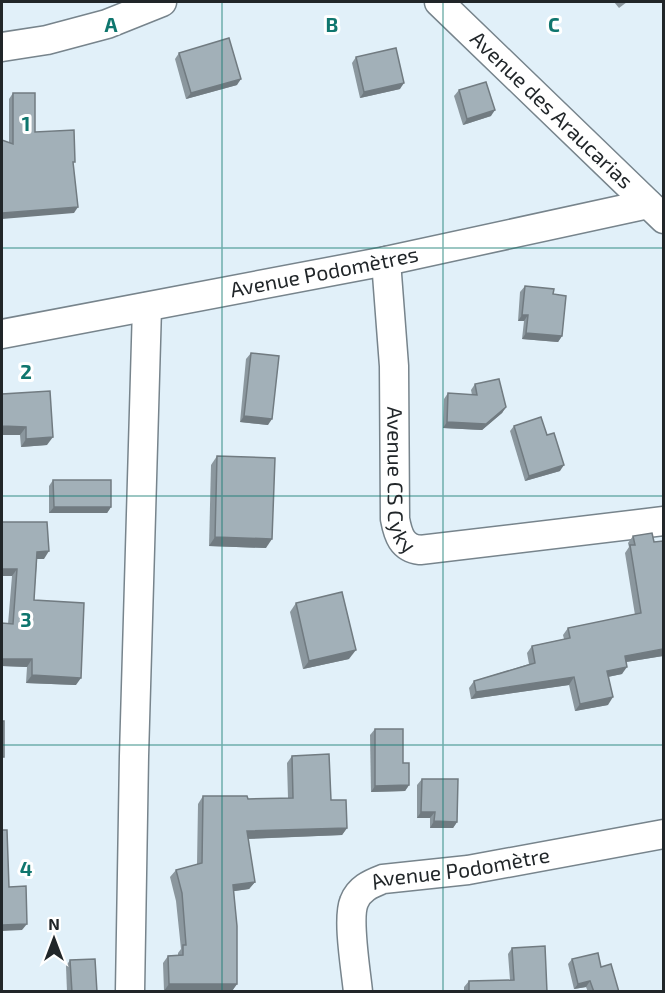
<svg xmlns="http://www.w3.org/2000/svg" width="665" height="993" viewBox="0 0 665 993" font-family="'Exo 2',sans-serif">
  <rect width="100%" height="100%" fill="#e1f0f9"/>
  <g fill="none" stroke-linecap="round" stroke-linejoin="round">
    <!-- minor casing -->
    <g stroke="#77848c" stroke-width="31">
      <g id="minor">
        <path id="s1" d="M439,2L664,219"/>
        <path d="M2,47L47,40L107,24L162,2"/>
        <path id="s2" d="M386,261L394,366L395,519C398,535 402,548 420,550L664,521"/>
        <path id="s3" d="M2,334L386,261L648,204"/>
        <path d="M130,992L134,756L147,307"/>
        <path id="s4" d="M358,992C356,971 347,919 354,902C359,889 370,884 383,879L468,870L664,834"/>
      </g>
    </g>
    <!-- minor -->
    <use href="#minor" stroke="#fff" stroke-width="28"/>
  </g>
  <!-- wall -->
  <g fill="#8b979e">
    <path d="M614,2H627L619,8Z"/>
    <path d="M179,53L237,85L186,99L175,59Z"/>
    <path d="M356,57L400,89L360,98L352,63Z"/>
    <path d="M459,90L491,116L463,125L454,96Z"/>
    <path d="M13,93L35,132L73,164L74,213L9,143V99Z"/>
    <path d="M525,286L553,294L562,336L558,342L522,339L524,321H518L520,292Z"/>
    <path d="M251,353L268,425L240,422L246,359Z"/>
    <path d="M475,384L506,407L502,413L482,430L443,428L444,399L448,393L472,395L471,390Z"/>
    <path d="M2,394L47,445L21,447L20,435Z"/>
    <path d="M514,426L547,435L560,471L525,481L510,431Z"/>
    <path d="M217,456L266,548L209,546L211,465Z"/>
    <path d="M53,480L111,507L107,513H49V486Z"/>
    <path d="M2,522L44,559H37L34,600L76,685L26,683L27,667L2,666V623L8,624L12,576H2Z"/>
    <path d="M633,536L654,542L663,541V656L626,662L622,674L608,677V705L575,711L569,685L471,699L469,688L474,681L529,664L527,653L532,646L564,639L563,635L568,628L635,615L625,553L629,547L628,543Z"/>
    <path d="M296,603L349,659L303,669L290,612Z"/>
    <path d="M375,729L403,763L409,785L405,791L371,792L370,735Z"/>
    <path d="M292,756L331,800L347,828L342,835L248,839L255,882L249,889L234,891L237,984L232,991H164L163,963L168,956L178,955V953L181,949L176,901L170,877L176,870L197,865L198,804L203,796L248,799L288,798L287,763Z"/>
    <path d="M422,779L457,822L453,828H430V818H417V785Z"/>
    <path d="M512,948L547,992H464V987L469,981L510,980L508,954Z"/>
    <path d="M572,959L601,967L619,992H588L586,987L574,989L568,964Z"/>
    <path d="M70,960L97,992H67L66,966Z"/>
  </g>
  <!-- shaded-wall -->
  <g fill="#717b81">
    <path d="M241,79L237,85L186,99L191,93Z"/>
    <path d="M404,83L400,89L360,98L364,92Z"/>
    <path d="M495,110L491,116L463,125L467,119Z"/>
    <path d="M78,207L74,213L2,219V213Z"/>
    <path d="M522,315H528L524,321H518Z"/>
    <path d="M526,333L562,336L558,342L522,339Z"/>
    <path d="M506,407L502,413L482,430L443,428L447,422Z"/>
    <path d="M244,416L272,419L268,425L240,422Z"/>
    <path d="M2,426L26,427L20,435H2Z"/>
    <path d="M53,437L47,445L21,447L26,439Z"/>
    <path d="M564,465L560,471L525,481L529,476Z"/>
    <path d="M54,507H111L107,513H49Z"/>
    <path d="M215,537L272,539L266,548L209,546Z"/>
    <path d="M49,551L44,559H32L37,552Z"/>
    <path d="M2,569H17L12,576H2Z"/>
    <path d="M663,649V656L620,663L625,656Z"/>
    <path d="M356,650L349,659L303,669L309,661Z"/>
    <path d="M2,659H32L27,667L2,666Z"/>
    <path d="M627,667L622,674L602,678L607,671Z"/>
    <path d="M32,675L81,678L76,685L26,683Z"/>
    <path d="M574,677L569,685L471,699L476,692Z"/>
    <path d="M613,697L608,705L575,711L580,704Z"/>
    <path d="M409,785L405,791L371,792L375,786Z"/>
    <path d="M421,812H435L430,818H417Z"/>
    <path d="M434,821L457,822L453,828H430Z"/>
    <path d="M347,828L342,835L242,839L247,831Z"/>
    <path d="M255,882L249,889L228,892L233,885Z"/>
    <path d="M27,924L22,930L2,931V925Z"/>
    <path d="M590,981L586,987L574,989L578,984Z"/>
    <path d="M169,984H237L232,991H164Z"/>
  </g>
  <!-- building -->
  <g fill="#a2b0b8" stroke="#717b81" stroke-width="1.5">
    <path d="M229,38L241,79L191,93L179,53Z"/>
    <path d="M396,48L404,83L364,92L356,57Z"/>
    <path d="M486,82L495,110L467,119L459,90Z"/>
    <path d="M13,93H35V132L74,130L75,162H73L78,207L2,213V140L13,144Z"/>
    <path d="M525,286L554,289L553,294L566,296L562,336L526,333L528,315H522Z"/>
    <path d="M251,353L279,356L272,419L244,416Z"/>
    <path d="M499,379L506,407L486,424L447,422L448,393L477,395L475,384Z"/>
    <path d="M50,391L53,437L26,439V427L2,426V394Z"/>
    <path d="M541,417L547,435L554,433L564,465L529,476L514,426Z"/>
    <path d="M217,456L275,458L272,539L215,537Z"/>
    <path d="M53,480H111V507H54Z"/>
    <path d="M2,522H47L49,551L37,552L34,600L84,603L81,678L32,675V659H2V623L13,624L17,569H2Z"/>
    <path d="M652,533L654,542L663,541V649L625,656L627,667L607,671L613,697L580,704L574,677L476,692L474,681L535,663L532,646L570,638L568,628L641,613L630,545H635L633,536Z"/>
    <path d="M342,592L356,650L309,661L296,603Z"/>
    <rect x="2" y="721" width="2" height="36"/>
    <path d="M375,729H403V763H409V785L375,786Z"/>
    <path d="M329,754L331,800H346L347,828L247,831L255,882L233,885L237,926V984H169L168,956L183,955V945H186L182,893L176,870L202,863L203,796H247L248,799L293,798L292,756Z"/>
    <path d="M422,779H458L457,822L434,821L435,812H421Z"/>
    <path d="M2,830H7L9,887L26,886L27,924L2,925Z"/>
    <path d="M545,946L547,992H469V981L514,980L512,948Z"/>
    <path d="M598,953L601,967L611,964L619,992H594L590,981L578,984L572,959Z"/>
    <path d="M95,959L97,992H72L70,960Z"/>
  </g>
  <!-- grid -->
  <path fill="none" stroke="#0f766e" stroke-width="1.5" stroke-opacity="0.55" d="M222,2V992M443,2V992M2,248H664M2,496H664M2,745H664"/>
  <g text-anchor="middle" stroke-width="6" stroke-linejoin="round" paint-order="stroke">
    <!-- street labels -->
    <g font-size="21" fill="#212629" stroke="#fff">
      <text dy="7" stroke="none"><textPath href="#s1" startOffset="156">Avenue des Araucarias</textPath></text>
      <text dy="7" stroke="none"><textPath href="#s3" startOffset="328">Avenue Podomètres</textPath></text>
      <text dy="7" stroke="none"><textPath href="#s2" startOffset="220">Avenue CS Cyky</textPath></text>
      <text dy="7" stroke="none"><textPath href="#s4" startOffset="207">Avenue Podomètre</textPath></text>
    </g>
  </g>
  <g font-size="20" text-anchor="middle" font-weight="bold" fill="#0f766e" stroke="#fff" stroke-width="6" stroke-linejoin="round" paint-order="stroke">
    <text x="111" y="32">A</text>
    <text x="332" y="32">B</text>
    <text x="554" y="32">C</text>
    <text x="26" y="131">1</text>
    <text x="26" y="379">2</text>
    <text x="26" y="627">3</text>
    <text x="26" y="876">4</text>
  </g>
  <!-- border -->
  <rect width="665" height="993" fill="none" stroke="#212629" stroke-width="6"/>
  <!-- north arrow -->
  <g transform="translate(54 939)" stroke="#ffffff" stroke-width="4.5" paint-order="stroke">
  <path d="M0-4.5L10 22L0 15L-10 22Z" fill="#212629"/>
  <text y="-9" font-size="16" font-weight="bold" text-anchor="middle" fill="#212629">N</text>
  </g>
</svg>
